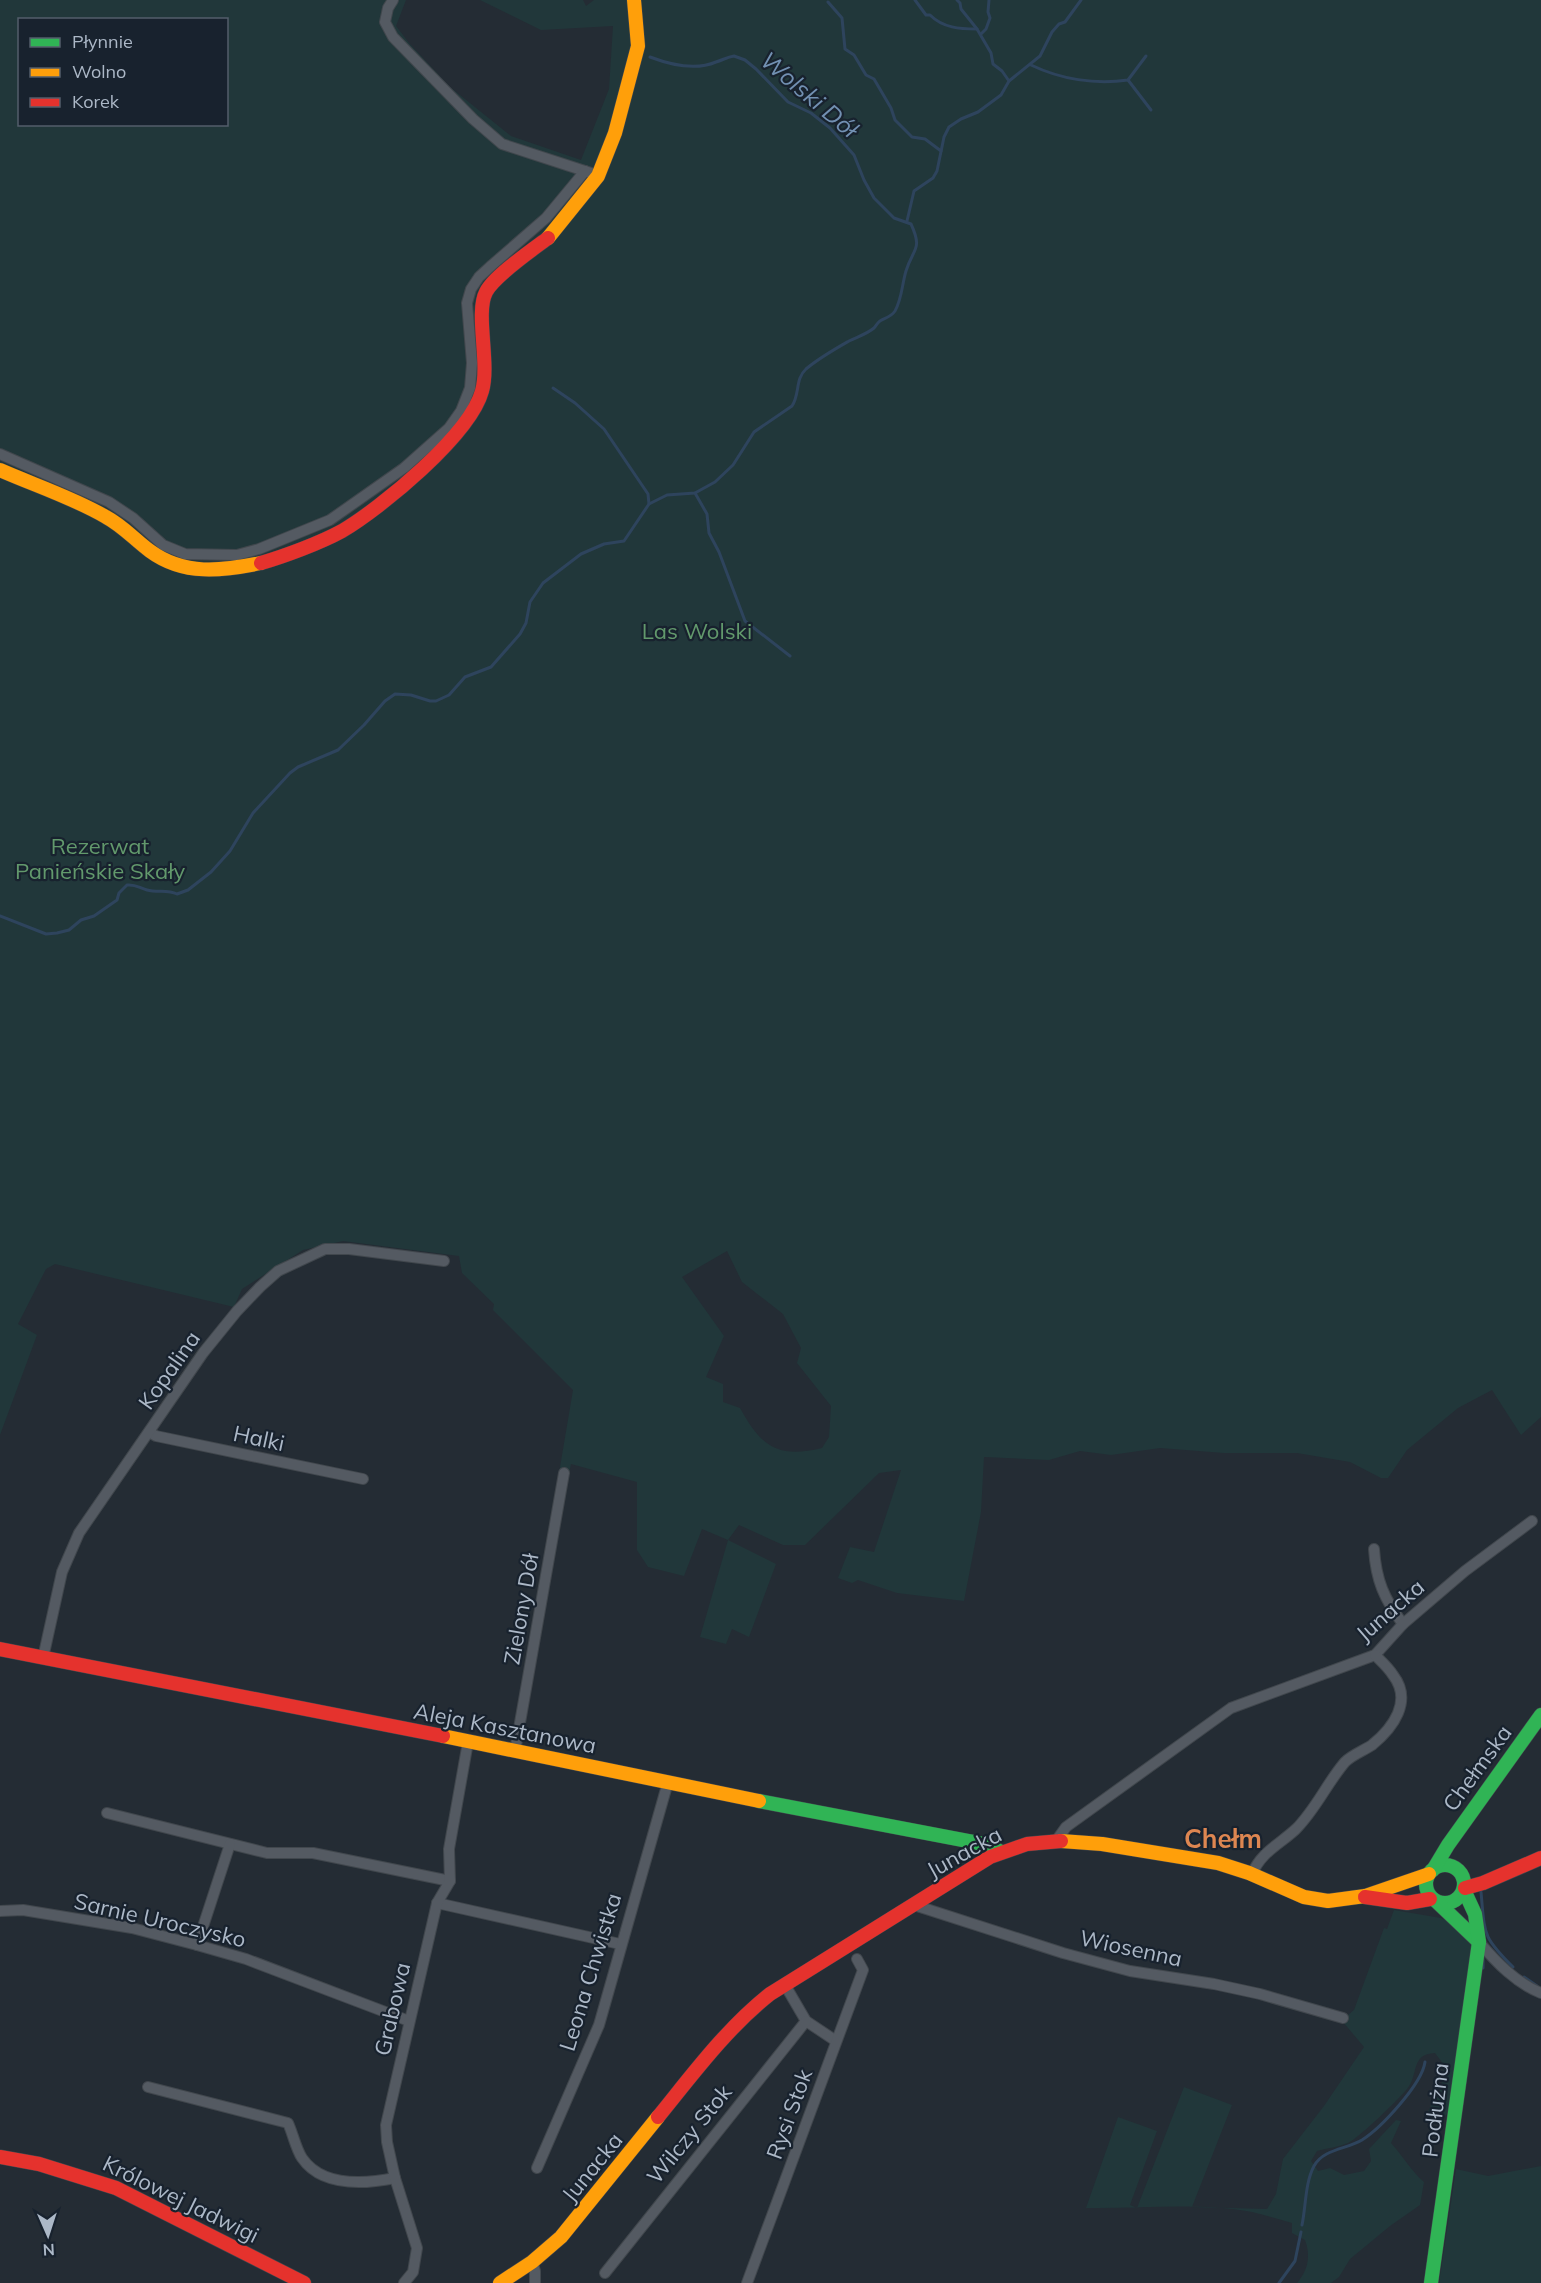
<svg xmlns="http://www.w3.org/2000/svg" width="1541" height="2283" viewBox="0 0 1541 2283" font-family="Mulish,sans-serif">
  <rect width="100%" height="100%" fill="#242c34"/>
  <!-- green -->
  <g fill="#21373a" fill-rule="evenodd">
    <path d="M0,0H406L396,26L409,43L450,87L511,136L581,160L609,89L613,26L541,30L480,0H583L586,6L594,0H1541V1417L1521,1435L1492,1390L1458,1408L1407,1450L1388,1478H1381L1350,1462L1297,1453H1224L1160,1448L1111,1455L1080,1451L1049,1460L984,1457L981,1512L964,1601L897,1593L858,1580L852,1583L838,1578L850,1547L874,1552L901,1470L879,1473L805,1545H783L739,1525L728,1540L776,1564L749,1637L732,1629L726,1644L700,1637L728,1540L702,1529L684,1576L648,1567L637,1550V1482L571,1464L568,1478L559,1473L573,1390L493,1310L494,1304L462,1273L459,1256L343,1241L303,1250L242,1289L234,1307L55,1264L46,1269L18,1324L37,1335L0,1435ZM20,20H226V124H20ZM727,1251L742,1282L783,1314L801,1348L797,1363L831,1406L829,1437L822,1448C777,1459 761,1446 740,1408L723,1402V1384L706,1377L724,1336L682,1277Z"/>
    <path d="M1394,1910L1441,1918L1454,1924L1472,1940L1466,2003L1450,2112L1433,2125L1426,2115L1441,2088L1444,2065L1435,2053C1410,2054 1419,2075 1407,2089C1398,2100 1360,2137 1348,2143C1339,2147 1327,2148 1317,2151L1311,2161L1318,2171L1330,2168L1344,2175L1364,2171L1371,2161L1369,2149L1396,2120L1401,2121L1391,2143C1403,2156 1411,2171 1424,2182L1420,2205L1390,2226L1350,2259L1339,2277L1331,2283H1297C1308,2270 1311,2256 1305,2240L1292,2233V2223C1278,2219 1265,2215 1252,2212C1198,2202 1140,2209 1086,2208L1118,2117L1157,2131L1130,2205L1137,2208L1184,2087L1232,2105L1192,2207L1267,2209L1276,2194L1283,2159L1324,2106L1364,2047L1343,2022L1345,2014L1348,2015L1354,2010L1384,1928L1387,1929Z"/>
    <path d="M1541,2166V2283H1439L1456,2169L1488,2176Z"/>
  </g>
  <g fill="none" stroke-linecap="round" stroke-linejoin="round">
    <!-- stream -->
    <g stroke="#2e445d" stroke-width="3">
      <path d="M915,0L926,15H930C943,28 960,29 977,29L991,53L993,64L1002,71L1009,81"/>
      <path d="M957,0L960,3L961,9L977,29"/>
      <path d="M828,2L842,18L845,49L854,55L866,75L874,79L891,108L895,120L912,137L925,139L941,151"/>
      <path d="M981,34L986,29L990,18L988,12L989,0"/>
      <path d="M1031,65C1060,79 1095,85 1128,80L1146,56"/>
      <path d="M1128,80L1151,110"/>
      <path d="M907,221L914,191L933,178L937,171L944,137L949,127L961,119L978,112L1001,95L1009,81L1040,56L1052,32L1059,24L1065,22L1081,0"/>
      <path d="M553,388L575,403L604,429L648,494L649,504"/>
      <path d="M695,493L707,514L709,533L719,552L745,621L790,656"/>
      <path d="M0,916L46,934L57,933L69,930L81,920L94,916L117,900L119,893L127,885C136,884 139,888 147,890C158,893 167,889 177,894L188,890L211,872L230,851L253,813L290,773L298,767L338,750L364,725L385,701L395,694L411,695L430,701H436L449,695L465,677L491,667L520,634L526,623L530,602L543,583L581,554L604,544L624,541L649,504L667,495L695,493L715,482L733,465L754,432L792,406C800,394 795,379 806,369C819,358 835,349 849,341C857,337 867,334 874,328C876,326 877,323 880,321C885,318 891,317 895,311C902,299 902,284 906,271C913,248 923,250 911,224L894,218L874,198L864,180L854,155L830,128L811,113L788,102L756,69L745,60L734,56C727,57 723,60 716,62C695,71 671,65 650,57"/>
      <path d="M1481,1892C1485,1935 1482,1936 1513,1967"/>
      <path d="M1483,1968V1959"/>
      <path d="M1524,1977L1537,1986"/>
      <path d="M1302,2225C1306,2206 1305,2183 1314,2166C1323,2149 1347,2149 1362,2140C1381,2128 1422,2084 1425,2062"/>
      <path d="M1279,2283L1295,2261L1301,2232"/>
    </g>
    <!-- street casing -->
    <g stroke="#41474d" stroke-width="12">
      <g id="street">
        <path d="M393,0L388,8L385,22L393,37L473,119L502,144L591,173"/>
        <path d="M0,454L109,502L133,518L163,545L185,554L237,555L259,549L330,520L404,468L449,428L461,411L470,388L472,363L467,303L471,289L479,277L492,265L546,218L585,171"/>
        <path d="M149,1432L156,1436L363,1479"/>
        <path d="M1374,1549C1376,1580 1384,1599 1403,1624"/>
        <path d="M43,1658L62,1572L79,1533L203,1353L237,1311L260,1287L278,1271L325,1249H349L444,1261"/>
        <path d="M515,1751L564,1473"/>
        <path d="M107,1813L267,1853H313L450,1881"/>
        <path d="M1056,1841L1066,1827L1231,1708L1375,1655L1403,1624L1465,1571L1532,1521"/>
        <path d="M1252,1874C1261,1852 1280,1844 1296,1829C1316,1809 1327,1783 1345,1762C1352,1755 1363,1751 1372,1745C1393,1728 1413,1701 1393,1675C1388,1667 1381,1661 1375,1655"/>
        <path d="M437,1903L620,1944"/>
        <path d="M914,1905L1063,1953L1130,1971L1214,1984L1260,1994L1343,2018"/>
        <path d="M0,1911L23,1910L132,1928L197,1945L246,1959L409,2021"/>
        <path d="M1479,1942C1496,1962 1516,1983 1541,1993"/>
        <path d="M197,1945L230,1844"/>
        <path d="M785,1985L806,2021L836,2041"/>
        <path d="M148,2087L288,2123C293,2134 296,2149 302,2158C322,2187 365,2184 395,2178"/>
        <path d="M537,2168L599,2025L668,1782"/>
        <path d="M532,2262L535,2271V2283"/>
        <path d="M605,2273L806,2021"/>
        <path d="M404,2283L413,2272L417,2248L395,2178L387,2142L386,2125L437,1903L450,1881L449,1849L468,1742"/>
        <path d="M747,2283L863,1970L857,1959"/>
      </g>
    </g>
    <!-- fast casing -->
    <g stroke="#41474d" stroke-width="15">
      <g id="fast">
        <path d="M759,1801L989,1845L1001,1852"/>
        <circle cx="1445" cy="1884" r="19"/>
        <path d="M1433,1870L1448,1845L1541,1715"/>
        <path d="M1437,1902L1479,1942"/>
        <path d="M1431,2283L1479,1942L1475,1914L1464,1890"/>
      </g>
    </g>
    <!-- slow casing -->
    <g stroke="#41474d" stroke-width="15">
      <g id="slow">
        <path d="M548,238L598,176L615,133L638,46L634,0"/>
        <path d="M0,470C34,485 74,498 106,517C123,526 135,540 150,551C184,576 222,571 261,563"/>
        <path d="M443,1736L759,1801"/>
        <path d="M1061,1841L1102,1844L1218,1863L1249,1873L1304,1897L1328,1901L1365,1896L1429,1874"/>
        <path d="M500,2283L532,2262L561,2237L658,2117"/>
      </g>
    </g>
    <!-- jam casing -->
    <g stroke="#41474d" stroke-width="15">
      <g id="jam">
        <path d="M261,563C285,556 320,543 342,531C381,508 470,435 482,391C490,363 475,313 486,292C494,276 532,250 548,238"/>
        <path d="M0,1649L443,1736"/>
        <path d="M1465,1888L1483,1883L1541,1858"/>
        <path d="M1365,1897L1407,1903L1430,1899"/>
        <path d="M658,2117C693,2074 726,2029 770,1994L990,1857L1027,1844L1061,1841"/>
        <path d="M0,2157L39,2164L116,2188L304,2283"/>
      </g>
    </g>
    <!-- street -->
    <use href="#street" stroke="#545a62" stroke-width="10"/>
    <!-- fast -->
    <use href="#fast" stroke="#30b455" stroke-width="14"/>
    <!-- slow -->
    <use href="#slow" stroke="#ff9f0a" stroke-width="14"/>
    <!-- jam -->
    <use href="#jam" stroke="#e5322d" stroke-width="14"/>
  </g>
  <g text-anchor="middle" stroke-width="4.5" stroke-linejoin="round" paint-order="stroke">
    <!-- park labels -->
    <g font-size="22" fill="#62996c" stroke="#18222e">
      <text x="697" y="639">Las Wolski</text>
      <text x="100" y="854">Rezerwat<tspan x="100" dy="25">Panieńskie Skały</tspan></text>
    </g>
    <!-- street labels -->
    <g font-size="22" fill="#acb8c7" stroke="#18222e">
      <text transform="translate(169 1370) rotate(-55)" y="8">Kopalina</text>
      <text transform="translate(259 1438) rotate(12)" y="8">Halki</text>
      <text transform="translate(521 1609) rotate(-80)" y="8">Zielony Dół</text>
      <text transform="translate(1390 1610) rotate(-41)" y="8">Junacka</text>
      <text transform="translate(505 1728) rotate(11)" y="8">Aleja Kasztanowa</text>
      <text transform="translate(1477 1768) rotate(-54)" y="8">Chełmska</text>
      <text transform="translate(964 1852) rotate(-29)" y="8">Junacka</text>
      <text transform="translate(160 1920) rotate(13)" y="8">Sarnie Uroczysko</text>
      <text transform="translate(1131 1948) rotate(12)" y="8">Wiosenna</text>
      <text transform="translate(590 1972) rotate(-73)" y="8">Leona Chwistka</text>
      <text transform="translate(392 2009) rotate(-77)" y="8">Grabowa</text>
      <text transform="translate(1435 2110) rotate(-83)" y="8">Podłużna</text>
      <text transform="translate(789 2114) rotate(-70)" y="8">Rysi Stok</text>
      <text transform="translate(689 2134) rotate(-51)" y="8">Wilczy Stok</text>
      <text transform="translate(592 2167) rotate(-51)" y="8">Junacka</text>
      <text transform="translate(181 2199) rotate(26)" y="8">Królowej Jadwigi</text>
    </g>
    <!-- water labels -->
    <g font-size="24" font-style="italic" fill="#7290b2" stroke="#18222e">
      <text transform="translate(809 95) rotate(40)" y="8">Wolski Dół</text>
    </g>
    <!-- quarter labels -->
    <g font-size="26" font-weight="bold" fill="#dd8651" stroke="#18222e">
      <text x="1223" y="1848">Chełm</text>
    </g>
  </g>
  <!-- legend -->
  <rect x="18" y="18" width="210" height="108" fill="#18222e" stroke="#535e6b" stroke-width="1.5"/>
  <rect x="30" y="38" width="30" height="9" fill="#30b455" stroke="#535e6b" stroke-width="1.5"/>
  <text x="72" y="48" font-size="18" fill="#acb8c7">Płynnie</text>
  <rect x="30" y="68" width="30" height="9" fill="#ff9f0a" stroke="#535e6b" stroke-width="1.5"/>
  <text x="72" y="78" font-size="18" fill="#acb8c7">Wolno</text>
  <rect x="30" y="98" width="30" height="9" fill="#e5322d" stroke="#535e6b" stroke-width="1.5"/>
  <text x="72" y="108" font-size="18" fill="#acb8c7">Korek</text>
  <!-- north arrow -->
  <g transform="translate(48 2235) rotate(177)" stroke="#18222e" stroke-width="4.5" paint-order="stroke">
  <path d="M0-4.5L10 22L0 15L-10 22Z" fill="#acb8c7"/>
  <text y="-9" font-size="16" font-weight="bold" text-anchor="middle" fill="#acb8c7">N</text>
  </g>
</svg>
